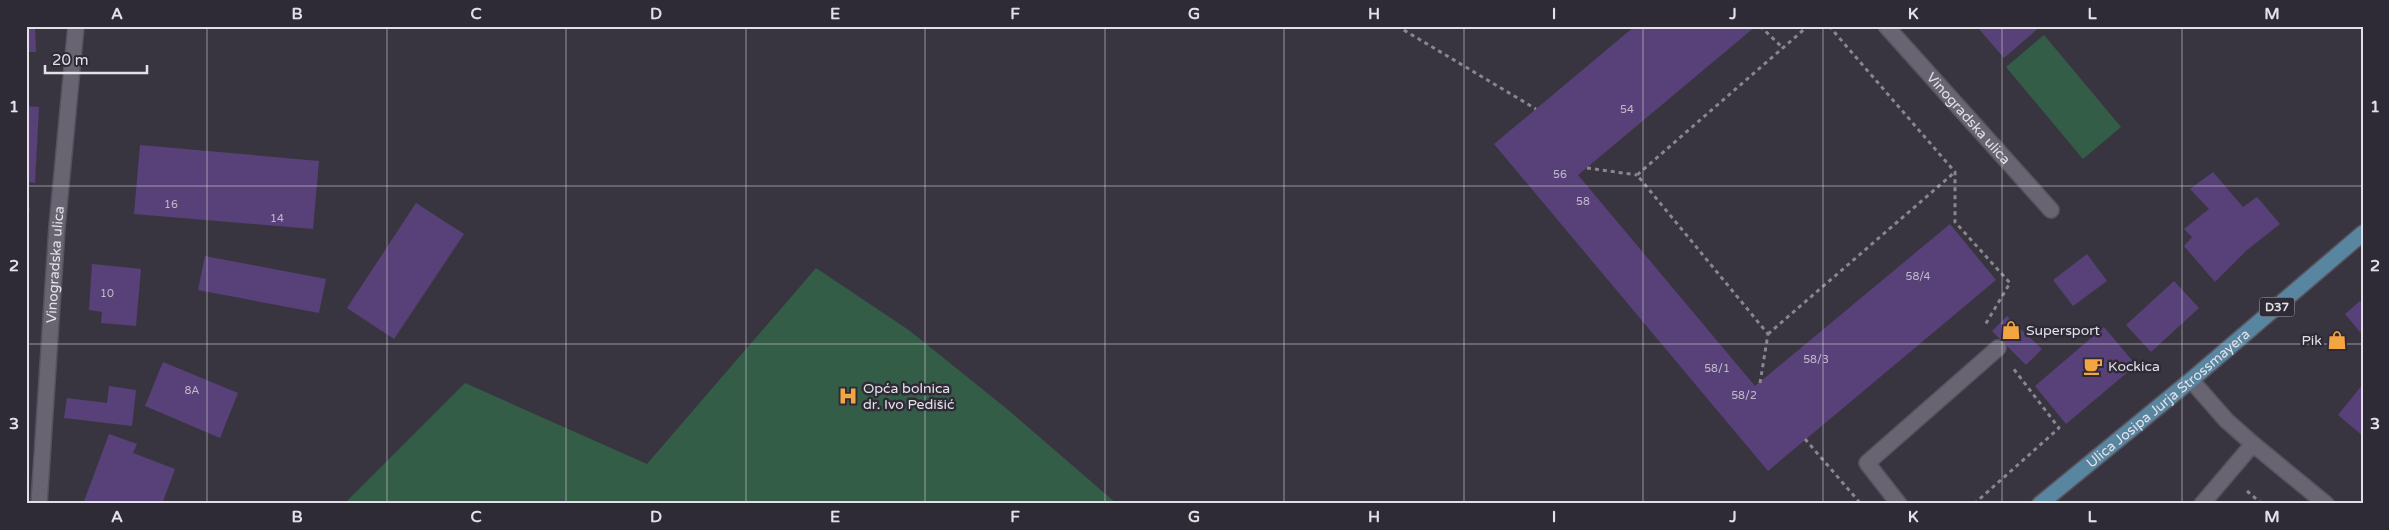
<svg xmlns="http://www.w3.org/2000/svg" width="2389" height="530" viewBox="0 0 2389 530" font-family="'Varela Round',sans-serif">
  <rect width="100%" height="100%" fill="#393540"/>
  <!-- green -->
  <g fill="#345d48">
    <path d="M2044,35L2121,127L2083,159L2006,67Z"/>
    <path d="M816,268L910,331L1007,409L1117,504H571L561,499L559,504H344L465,383L647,464Z"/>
  </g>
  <!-- building -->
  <g fill="#574178">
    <path d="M26,26H35L36,52H26Z"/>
    <path d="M1635,26H1756L1578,175L1755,386L1950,224L1996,280L1768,471L1494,144Z"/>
    <path d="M1981,26H2041L2004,58L1979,29Z"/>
    <path d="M26,106L39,107L35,183L26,182Z"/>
    <path d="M140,145L319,161L313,229L134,214Z"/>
    <path d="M2213,172L2243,207L2257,197L2280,224L2247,250L2215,282L2184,246L2192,237L2184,229L2209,209L2190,189Z"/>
    <path d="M416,203L464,234L394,339L347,308Z"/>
    <path d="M26,207L30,208L27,224H26Z"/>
    <path d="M2087,254L2107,281L2073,306L2053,280Z"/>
    <path d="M205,256L326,279L319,313L198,290Z"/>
    <path d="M92,264L141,269L136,326L101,323L102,312L89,310Z"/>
    <path d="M2174,281L2199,308L2151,352L2126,325Z"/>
    <path d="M2360,301L2363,304V329L2360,332L2345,314Z"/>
    <path d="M2007,316L2042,349L2026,365L1992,331Z"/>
    <path d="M2104,327L2136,365L2066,424L2035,386Z"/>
    <path d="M163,362L238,393L220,438L145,406Z"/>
    <path d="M2363,384V436L2338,415Z"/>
    <path d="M109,386L136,390L132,426L64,418L67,398L107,403Z"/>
    <path d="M109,434L137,444L133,453L175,469L162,504H83Z"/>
    <path d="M561,499L571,504H559Z"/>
  </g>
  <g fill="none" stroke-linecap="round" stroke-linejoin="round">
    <!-- service casing -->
    <g stroke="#57535d" stroke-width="18">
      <g id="service">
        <path id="s1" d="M1886,26L2051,210"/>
        <path d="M2191,380L2226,420L2253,444L2326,504"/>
        <path d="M1899,504L1867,463L1998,348"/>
        <path d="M2202,504L2253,444"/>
      </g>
    </g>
    <!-- minor casing -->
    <g stroke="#57535d" stroke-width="18">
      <g id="minor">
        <path id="s2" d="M39,504L57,227L76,26"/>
      </g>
    </g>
    <!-- primary casing -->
    <g stroke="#57535d" stroke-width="18">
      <g id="primary">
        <path id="s3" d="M2040,504L2191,380L2363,233"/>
      </g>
    </g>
    <!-- path -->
    <g stroke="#89868f" stroke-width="3" stroke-dasharray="4 4" stroke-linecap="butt">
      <path d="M1397,26L1536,109"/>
      <path d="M1760,26L1783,48"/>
      <path d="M1829,26L1955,172V222L2010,283L1985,325"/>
      <path d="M1587,168L1637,175"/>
      <path d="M1768,334L1955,172"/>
      <path d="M1760,383L1768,334L1637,175L1808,26"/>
      <path d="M1805,439L1861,504"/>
      <path d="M2247,491L2262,504"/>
      <path d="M1974,504L2059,428L2013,368"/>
    </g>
    <!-- service -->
    <use href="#service" stroke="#696471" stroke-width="15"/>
    <!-- minor -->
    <use href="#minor" stroke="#696471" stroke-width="15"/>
    <!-- primary -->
    <use href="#primary" stroke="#5885a0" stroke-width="15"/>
  </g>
  <!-- grid -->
  <path fill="none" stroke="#e3e1e8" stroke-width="1" stroke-opacity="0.55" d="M207,26V504M387,26V504M566,26V504M746,26V504M925,26V504M1105,26V504M1284,26V504M1464,26V504M1643,26V504M1823,26V504M2002,26V504M2182,26V504M26,186H2363M26,344H2363"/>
  <!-- icons -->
  <defs>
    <g id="shop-bare" transform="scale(1.5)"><path d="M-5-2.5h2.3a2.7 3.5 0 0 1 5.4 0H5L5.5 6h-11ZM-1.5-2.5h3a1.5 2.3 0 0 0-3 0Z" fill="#f2a541" stroke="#2f2b36" stroke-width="2.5" paint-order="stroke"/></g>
    <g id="cafe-bare" transform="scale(1.5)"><path d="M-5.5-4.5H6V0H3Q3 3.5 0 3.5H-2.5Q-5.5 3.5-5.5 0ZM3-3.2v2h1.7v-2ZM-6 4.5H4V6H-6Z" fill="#f2a541" stroke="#2f2b36" stroke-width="2.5" paint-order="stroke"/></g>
    <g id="hospital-bare" transform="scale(1.5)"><path d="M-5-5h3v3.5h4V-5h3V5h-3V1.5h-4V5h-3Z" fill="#f2a541" stroke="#2f2b36" stroke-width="2.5" paint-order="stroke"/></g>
  </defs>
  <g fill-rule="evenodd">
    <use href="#shop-bare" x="2011" y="330"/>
    <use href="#shop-bare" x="2337" y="340"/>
    <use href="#cafe-bare" x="2093" y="366"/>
    <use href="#hospital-bare" x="848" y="396"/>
  </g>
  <g text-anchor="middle" stroke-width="5" stroke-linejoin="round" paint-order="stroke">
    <!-- number labels -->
    <g font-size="11" fill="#c0b9cc">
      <text x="1627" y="113">54</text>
      <text x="1560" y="178">56</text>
      <text x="1583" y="205">58</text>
      <text x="171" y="208">16</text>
      <text x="277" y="222">14</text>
      <text x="1918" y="280">58/4</text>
      <text x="107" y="297">10</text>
      <text x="1816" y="363">58/3</text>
      <text x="1717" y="372">58/1</text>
      <text x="192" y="394">8A</text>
      <text x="1744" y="399">58/2</text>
    </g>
    <!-- shield labels -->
    <rect fill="#2f2b36" stroke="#adaab3" stroke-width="1" x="2259.5" y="297.5" width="35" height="19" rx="4"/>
    <g font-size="12" font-weight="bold" fill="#e3e1e8">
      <text x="2277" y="311">D37</text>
    </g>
    <!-- street labels -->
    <g font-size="14" fill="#e3e1e8" stroke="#2f2b36">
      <text dy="5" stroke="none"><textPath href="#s1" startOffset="124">Vinogradska ulica</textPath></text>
      <text dy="5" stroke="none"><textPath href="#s2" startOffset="240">Vinogradska ulica</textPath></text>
      <text dy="5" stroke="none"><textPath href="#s3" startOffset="166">Ulica Josipa Jurja Strossmayera</textPath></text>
    </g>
    <!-- poi labels -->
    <g font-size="14" fill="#e3e1e8" stroke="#2f2b36" text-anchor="start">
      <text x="2026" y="335">Supersport</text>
      <text x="2322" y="345" text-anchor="end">Pik</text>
      <text x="2108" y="371">Kockica</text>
      <text x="863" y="393">Opća bolnica<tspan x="863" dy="16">dr. Ivo Pedišić</tspan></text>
    </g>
  </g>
  <!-- border -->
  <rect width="2389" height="530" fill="none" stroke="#2f2b36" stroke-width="55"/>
  <!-- scale -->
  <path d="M45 65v8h102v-8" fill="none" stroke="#e3e1e8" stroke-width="2.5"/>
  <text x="52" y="65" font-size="15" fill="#e3e1e8" stroke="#2f2b36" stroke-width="4" paint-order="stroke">20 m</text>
  <rect x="28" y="28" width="2334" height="474" fill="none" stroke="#e3e1e8" stroke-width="2"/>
  <g font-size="16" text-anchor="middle" font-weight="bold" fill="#e3e1e8">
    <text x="117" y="19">A</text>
    <text x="297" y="19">B</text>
    <text x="476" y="19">C</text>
    <text x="656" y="19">D</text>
    <text x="835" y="19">E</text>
    <text x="1015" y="19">F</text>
    <text x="1194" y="19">G</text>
    <text x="1374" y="19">H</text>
    <text x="1554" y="19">I</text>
    <text x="1733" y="19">J</text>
    <text x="1913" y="19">K</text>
    <text x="2092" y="19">L</text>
    <text x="2272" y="19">M</text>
    <text x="14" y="112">1</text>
    <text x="2375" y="112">1</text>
    <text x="14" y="271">2</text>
    <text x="2375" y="271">2</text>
    <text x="14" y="429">3</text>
    <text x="2375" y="429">3</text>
    <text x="117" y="522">A</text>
    <text x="297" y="522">B</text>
    <text x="476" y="522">C</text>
    <text x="656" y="522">D</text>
    <text x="835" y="522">E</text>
    <text x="1015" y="522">F</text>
    <text x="1194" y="522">G</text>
    <text x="1374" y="522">H</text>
    <text x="1554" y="522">I</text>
    <text x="1733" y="522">J</text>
    <text x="1913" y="522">K</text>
    <text x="2092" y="522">L</text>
    <text x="2272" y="522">M</text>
  </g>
</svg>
